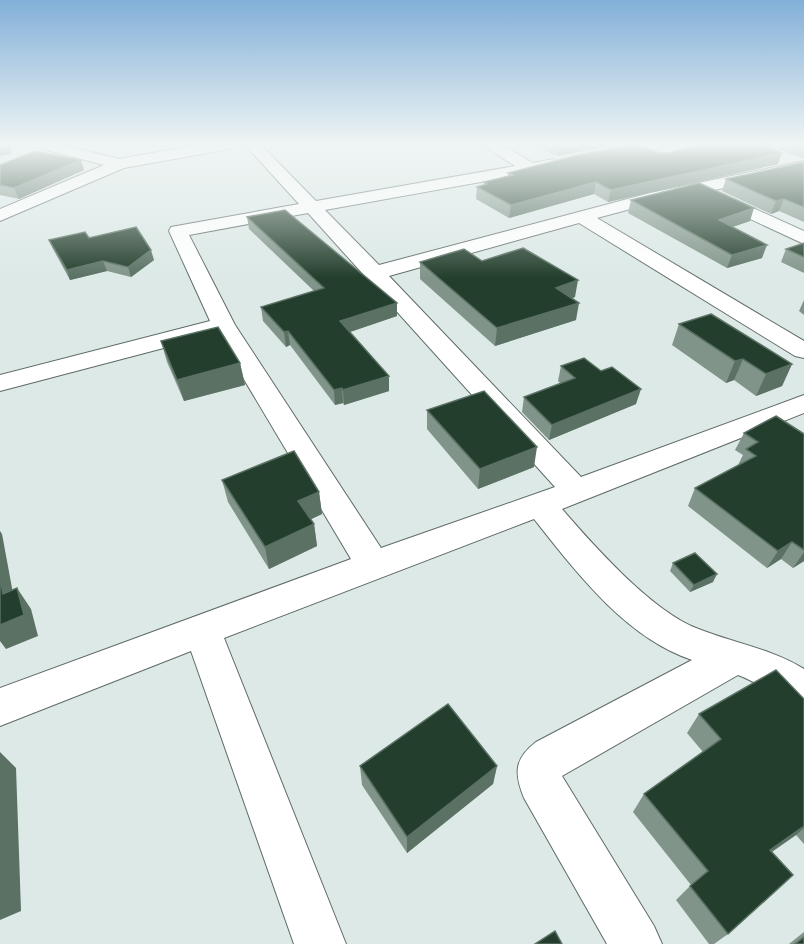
<svg xmlns="http://www.w3.org/2000/svg" width="804" height="944" viewBox="0 0 804 944" font-family="Quicksand,sans-serif">
  <rect width="100%" height="100%" fill="#dce9e6"/>
  <g fill="none" stroke-linecap="round" stroke-linejoin="round">
    <!-- minor casing -->
    <g stroke="#5f6a67" stroke-width="2">
      <g id="minor">
        <path d="M37,145H63L119,159L197,145H237L230,149L124,168L0,221V209L104,165L39,148Z"/>
        <path d="M245,145H261L316,201L515,166L483,145H502L533,163L553,159L561,164L553,169L325,210L379,265L650,193L804,161V171L653,203L597,218L804,341V358L795,356L579,223L389,276L581,477L804,395V413L562,509C594,546 651,610 696,628C733,643 770,648 804,669V709C780,700 762,684 738,675L562,776L654,926L662,944H607L524,798C514,773 514,759 536,742L692,660C626,638 576,572 534,519L224,638L346,944H294L191,651L0,726V688L351,559L217,334L0,391V375L210,321L169,231L171,227L299,204ZM308,213L555,487L381,548L235,325L189,235Z"/>
        <path d="M632,145H664L657,149L606,160L598,155L601,152Z"/>
        <path d="M715,191L804,231V244L709,200L706,196L709,192Z"/>
      </g>
    </g>
    <!-- minor -->
    <use href="#minor" fill="#fff" fill-rule="evenodd"/>
  </g>
  <!-- wall -->
  <g fill="#809489">
    <path d="M533,145H614L557,156Z"/>
    <path d="M768,145H804V159Z"/>
    <path d="M658,153L778,164L608,202L594,194L509,218L476,199L477,187L484,185V182L508,176V173Z"/>
    <path d="M81,160L84,170L19,199L0,195V165Z"/>
    <path d="M804,162V222L779,211L771,214L722,191L726,179Z"/>
    <path d="M631,200L750,221L732,227L762,258L727,268L628,213Z"/>
    <path d="M247,217L397,303V316L350,332L389,391L344,405L343,403L335,405L290,345L286,347L263,321L261,307L314,291L249,229Z"/>
    <path d="M89,238L154,260L131,277L107,271L70,280L53,249L49,240Z"/>
    <path d="M804,243V273L781,262L786,249Z"/>
    <path d="M482,261L575,297L572,298L576,320L495,346L420,279V262Z"/>
    <path d="M804,300V315L799,311Z"/>
    <path d="M679,324L792,364L782,386L756,396L734,380L726,383L672,345Z"/>
    <path d="M161,341L240,363L245,385L184,401L167,362Z"/>
    <path d="M561,366L636,404L549,440L522,412L524,397L560,383L558,381Z"/>
    <path d="M427,410L534,467L478,489L427,429Z"/>
    <path d="M744,433L804,434V561L793,568L781,559L767,568L688,506L695,488L738,465L743,455L735,450Z"/>
    <path d="M222,480L319,492L322,514L311,519L314,524L317,546L269,569L228,502Z"/>
    <path d="M673,563L713,582L690,592L670,571Z"/>
    <path d="M804,699V844L796,835L772,852L728,934L714,944H709L676,900L691,885L633,812L644,794L703,752L687,733L699,714Z"/>
    <path d="M360,766H497L493,784L407,853L362,785Z"/>
    <path d="M804,932V944H789Z"/>
  </g>
  <!-- shaded-wall -->
  <g fill="#5a7164">
    <path d="M0,145H20L10,147L12,154L0,156Z"/>
    <path d="M559,145H614L557,156Z"/>
    <path d="M782,153L778,164L608,202L611,190Z"/>
    <path d="M81,160L84,170L19,199L14,188Z"/>
    <path d="M596,182L594,194L509,218L511,205Z"/>
    <path d="M784,199L779,211L771,214L776,201Z"/>
    <path d="M754,208L750,221L715,233L719,220Z"/>
    <path d="M767,245L762,258L727,268L732,255Z"/>
    <path d="M151,250L154,260L131,277L128,267Z"/>
    <path d="M103,261L107,271L70,280L67,270Z"/>
    <path d="M578,280L575,297L553,305L556,288Z"/>
    <path d="M397,303V316L341,335L340,321Z"/>
    <path d="M579,303L576,320L495,346L497,328Z"/>
    <path d="M288,331L290,345L286,347L284,332Z"/>
    <path d="M743,359L734,380L726,383L735,361Z"/>
    <path d="M240,363L245,385L184,401L177,380Z"/>
    <path d="M792,364L782,386L756,396L766,374Z"/>
    <path d="M389,376V391L344,405L343,390Z"/>
    <path d="M342,388L343,403L335,405L334,390Z"/>
    <path d="M641,389L636,404L549,440L552,425Z"/>
    <path d="M537,447L534,467L478,489L480,469Z"/>
    <path d="M319,492L322,514L301,524L298,501Z"/>
    <path d="M314,524L317,546L269,569L265,547Z"/>
    <path d="M0,531L2,534L17,615L3,594L0,578Z"/>
    <path d="M792,542L781,559L767,568L778,551Z"/>
    <path d="M804,552V561L793,568Z"/>
    <path d="M717,574L713,582L690,592L694,585Z"/>
    <path d="M17,588L31,609L38,636L6,649L0,641V622Z"/>
    <path d="M0,752L16,768L21,911L0,920Z"/>
    <path d="M497,766L493,784L407,853V837Z"/>
    <path d="M804,826V828L796,835L752,865L770,850Z"/>
  </g>
  <!-- building -->
  <g fill="#233e2c" stroke="#5a7164" stroke-width="1.5">
    <path d="M630,145H640L658,153H668L700,145H764L782,153L611,190L596,182L511,205L477,187L487,184L484,182L513,175L508,173L578,155Z"/>
    <path d="M35,151L81,160L14,188L0,185V165Z"/>
    <path d="M804,162V207L784,199L776,201L726,179Z"/>
    <path d="M699,183L754,208L719,220L767,245L732,255L631,200Z"/>
    <path d="M285,210L397,303L340,321L389,376L343,390L342,388L334,390L288,331L284,332L261,307L324,288L247,217Z"/>
    <path d="M136,227L151,250L128,267L103,261L67,270L49,240L85,232L89,238Z"/>
    <path d="M804,243V257L786,249Z"/>
    <path d="M523,248L578,280L556,288L579,303L497,328L420,262L464,249L482,261Z"/>
    <path d="M711,314L792,364L766,374L743,359L735,361L679,324Z"/>
    <path d="M218,327L240,363L177,380L161,341Z"/>
    <path d="M584,358L601,371L612,367L641,389L552,425L524,397L575,378L561,366Z"/>
    <path d="M484,391L537,447L480,469L427,410Z"/>
    <path d="M776,416L804,434V550L792,542L778,551L695,488L756,456L746,449L758,442L744,433Z"/>
    <path d="M294,451L319,492L298,501L314,524L265,547L222,480Z"/>
    <path d="M695,553L717,574L694,585L673,563Z"/>
    <path d="M0,578L3,594L17,588L24,615L0,625Z"/>
    <path d="M776,670L804,699V826L770,850L793,875L728,934L690,886L708,871L644,794L721,739L699,714Z"/>
    <path d="M448,704L497,766L407,837L360,766Z"/>
    <path d="M0,864L1,897H0Z"/>
    <path d="M555,931L562,944H535Z"/>
    <path d="M804,937V944H795Z"/>
  </g>
  <!-- sky -->
  <linearGradient id="sky" x2="0" y2="1"><stop stop-color="#83b0d8"/><stop offset="0.52" stop-color="#eff5f4"/><stop offset="1" stop-color="#eff5f4" stop-opacity="0"/></linearGradient>
  <rect width="804" height="278" fill="url(#sky)"/>
</svg>
